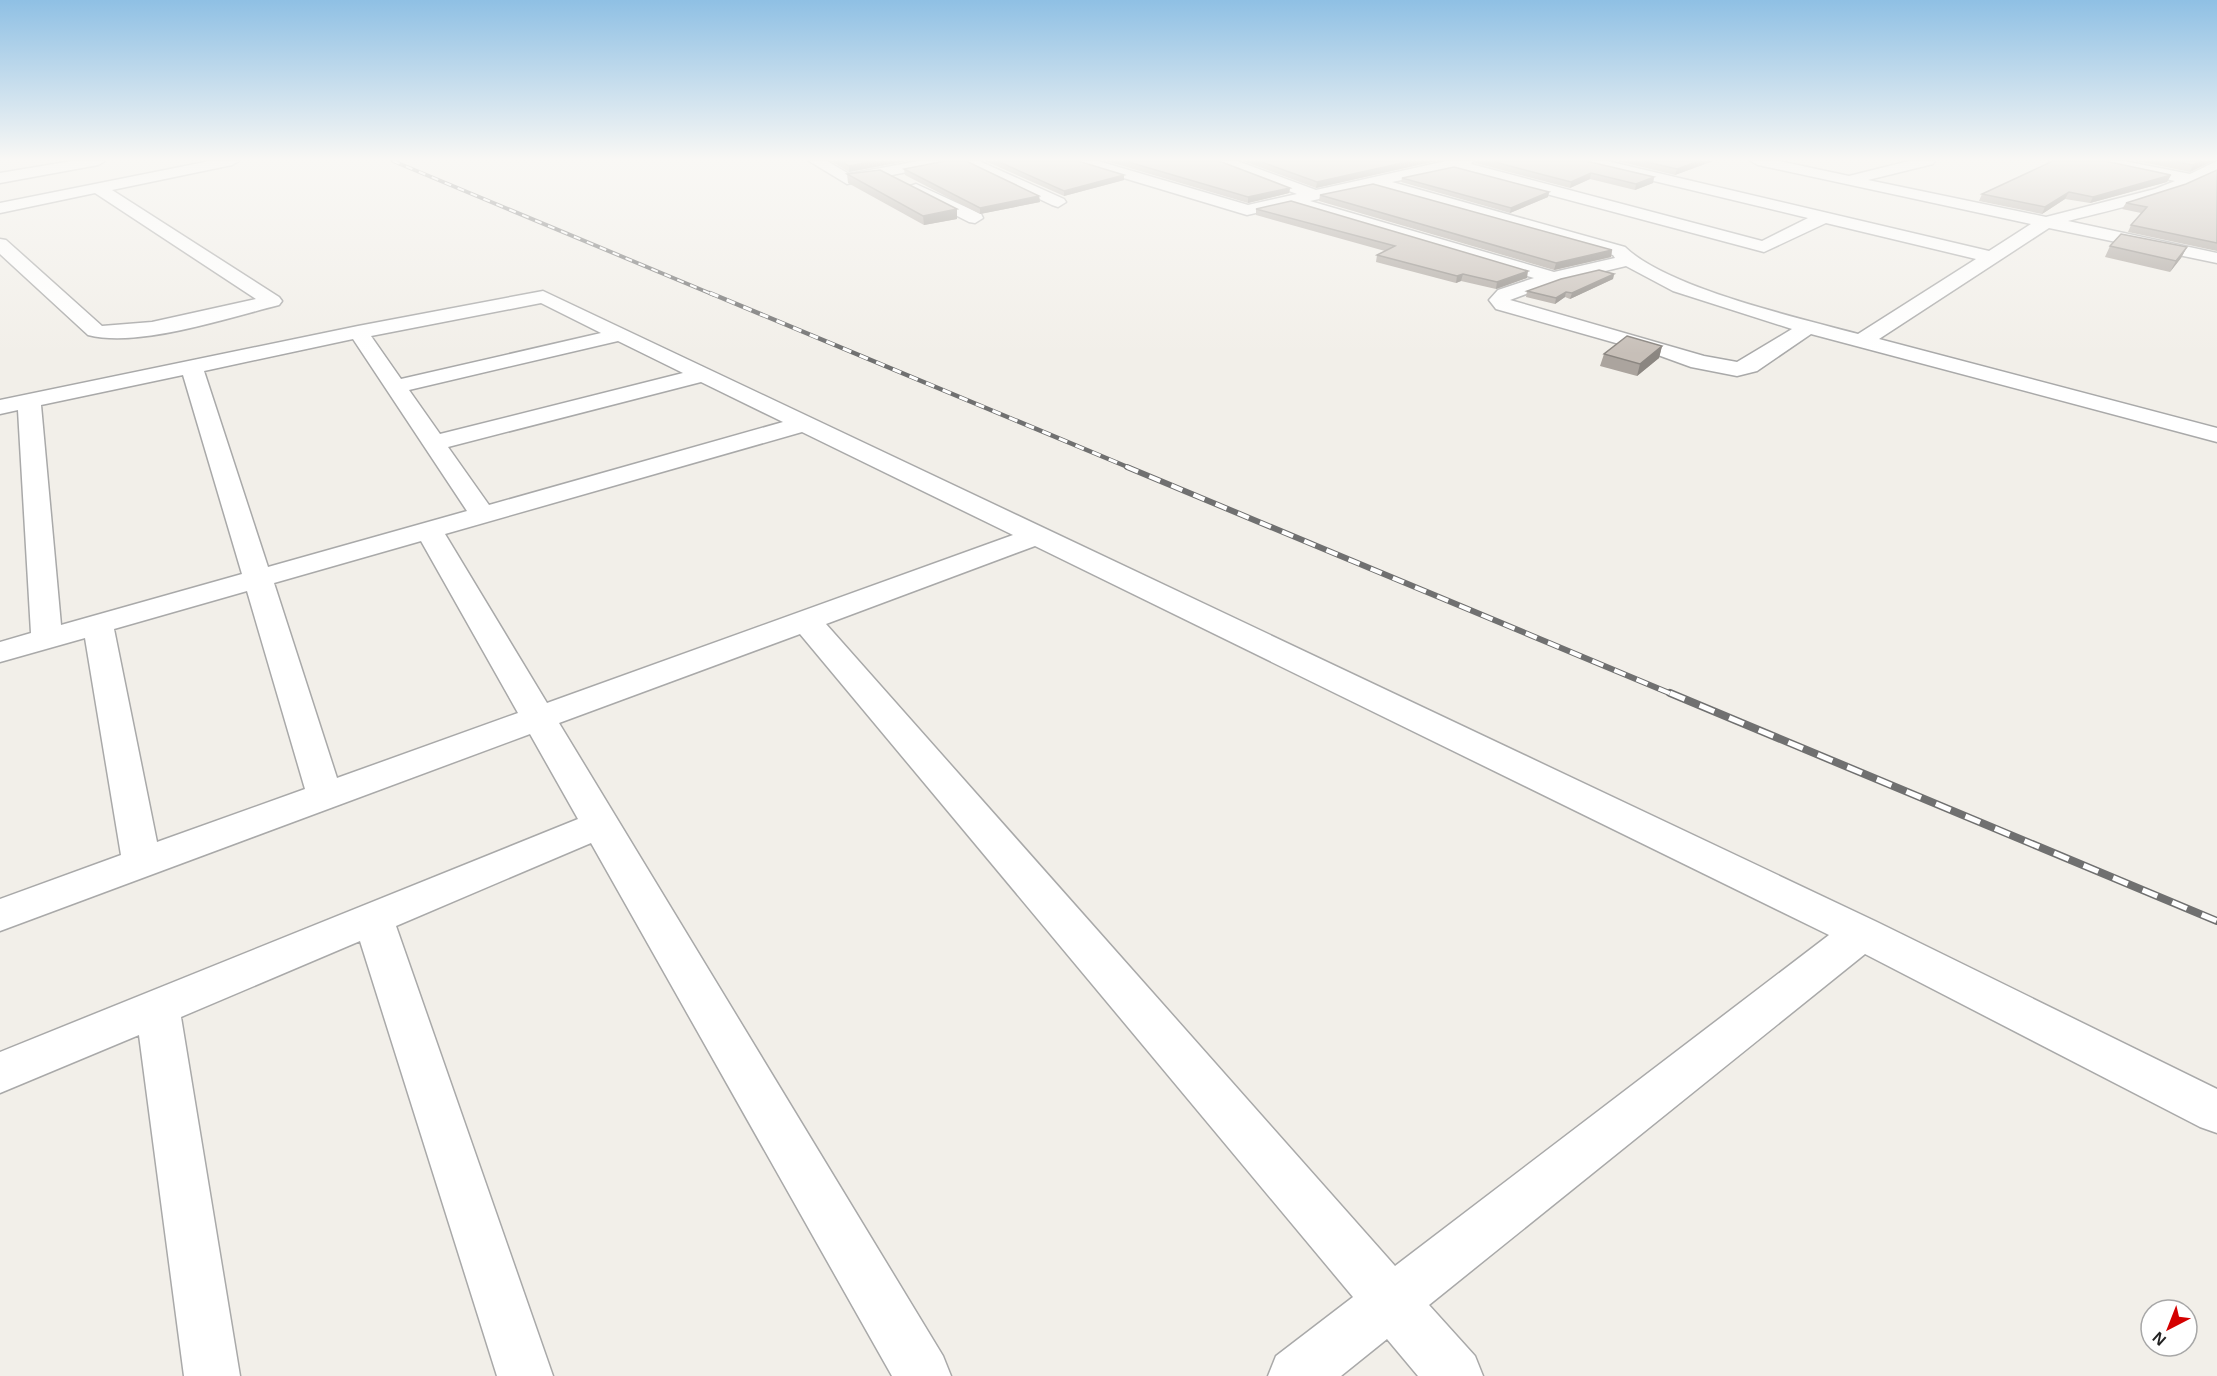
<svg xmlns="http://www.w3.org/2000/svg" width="2217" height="1376" viewBox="0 0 2217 1376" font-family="Arial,sans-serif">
  <rect width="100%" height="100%" fill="#f2efe9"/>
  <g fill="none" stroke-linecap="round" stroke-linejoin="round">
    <!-- minor casing -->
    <g stroke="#a9a9a9" stroke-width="3">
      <g id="minor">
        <path d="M72,161H105L98,165L0,183V173Z"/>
        <path d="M210,161H239L232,165L112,190L279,297L282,301L279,305C227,318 139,348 88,335L0,254V239L6,240L102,326L152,322L256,299L95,193L0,213V203Z"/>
        <path d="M809,161H827L849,174L918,161H949L942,165L847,184Z"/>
        <path d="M960,161H979L1064,199L1066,202L1058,207L1052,205Z"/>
        <path d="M1075,161H1098L1248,205L1297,194L1218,164L1216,161H1237L1316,190L1446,161H1473L1471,164L1762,241L1808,218L1583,164L1581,161H1607L1989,251L2031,224L1758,165L1751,161H1779L1849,176L1909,161H1935L1933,164L1868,180L2046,217L2155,189L2175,181L2102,165L2095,161H2124L2190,174L2217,161V172C2171,197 2119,208 2068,221L2217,253V263L2049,228L1879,339L2217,428V442L1811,334L1757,371L1737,376L1691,367L1658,355L1496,309L1489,300L1498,290L1534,278L1291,205L1247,215L1077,164ZM1453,169L1764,252L1826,223L1976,259L1858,334C1799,318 1667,288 1625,247L1392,182ZM1372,187L1613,255L1615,258L1554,272L1310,201ZM1626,266L1673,291L1792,329L1737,362L1704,356L1510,300L1559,282Z"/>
        <path d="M916,184L981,214L983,218L975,223L969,222L910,192L908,189L910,186Z"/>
        <path d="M543,291L1877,922L2217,1089V1133L2200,1127L1865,954L1429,1305L1475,1356L1483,1376H1418L1387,1339L1341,1376H1268L1276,1356L1353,1297L800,634L559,723L943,1356L951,1376H892L591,843L396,926L553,1376H497L360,941L181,1017L240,1376H184L139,1035L0,1093V1052L578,819L530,734L0,931V899L121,855L85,638L0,662V642L31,633L18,410L0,414V400L358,326ZM541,303L601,333L401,379L371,336ZM353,339L467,511L268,567L204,371ZM618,341L683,373L440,434L409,390ZM183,375L242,574L61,625L41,405ZM701,382L783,422L489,505L448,447ZM802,432L1013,535L547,703L445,534ZM421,541L518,713L337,778L274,583ZM1035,546L1829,935L1395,1266L826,624ZM247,591L305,789L157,842L114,629Z"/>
      </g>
    </g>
    <!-- minor -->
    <use href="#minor" fill="#fff" fill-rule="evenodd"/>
    <!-- rail-far3 casing -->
    <g stroke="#707070" stroke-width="4">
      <path id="rail-far3" d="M393,161L714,295"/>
    </g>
    <!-- rail-far2 casing -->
    <g stroke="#707070" stroke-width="4.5">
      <path id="rail-far2" d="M710,293L1130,468"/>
    </g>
    <!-- rail-far1 casing -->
    <g stroke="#707070" stroke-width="6">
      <path id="rail-far1" d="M1127,467L1674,695"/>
    </g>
    <!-- rail casing -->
    <g stroke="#707070" stroke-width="8">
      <path id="rail" d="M1670,693L2217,921"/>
    </g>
    <!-- rail-far3 -->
    <use href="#rail-far3" stroke="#fff" stroke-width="2" stroke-dasharray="7" stroke-linecap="butt"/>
    <!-- rail-far2 -->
    <use href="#rail-far2" stroke="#fff" stroke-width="3" stroke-dasharray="9" stroke-linecap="butt"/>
    <!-- rail-far1 -->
    <use href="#rail-far1" stroke="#fff" stroke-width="4" stroke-dasharray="12" stroke-linecap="butt"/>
    <!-- rail -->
    <use href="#rail" stroke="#fff" stroke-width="5" stroke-dasharray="16" stroke-linecap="butt"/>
  </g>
  <!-- wall -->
  <g fill="#aba49e">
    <path d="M831,161H906L849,172Z"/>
    <path d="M985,161H1078L1124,180L1064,196Z"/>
    <path d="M1106,161H1219L1290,188L1289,193L1248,203Z"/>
    <path d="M1243,161H1436L1316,188Z"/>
    <path d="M1474,161H1586L1654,177L1653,183L1635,190L1590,179L1570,188L1475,163Z"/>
    <path d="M1617,161H1713L1675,175Z"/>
    <path d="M2048,161H2105L2171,175L2167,182L2090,203L2065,199L2042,214L1979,201L1982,194L2046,164Z"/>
    <path d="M2136,161H2213L2190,172Z"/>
    <path d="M904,169L1039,196L1040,202L980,214L905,175Z"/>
    <path d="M2217,170V251L2128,232L2131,225L2141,213L2122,209L2126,203L2186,184Z"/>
    <path d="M847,174L957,209V219L924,225L848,183Z"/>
    <path d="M1402,178L1549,192L1548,197L1510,213L1401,182Z"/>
    <path d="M1320,195L1612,250L1611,257L1554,270L1319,201Z"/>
    <path d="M1256,209L1527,278L1496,289L1461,281L1456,283L1376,262L1377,255L1385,251L1256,215Z"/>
    <path d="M2110,246L2187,247L2181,258L2170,272L2105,257Z"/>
    <path d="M1614,274L1613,279L1570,299L1565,297L1555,304L1526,297L1527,291Z"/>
    <path d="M1662,346L1659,358L1637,376L1600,366L1604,354Z"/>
  </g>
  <!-- shaded-wall -->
  <g fill="#8b8681">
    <path d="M875,161H906L849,172V166Z"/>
    <path d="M1411,161H1436L1316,188L1317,182Z"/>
    <path d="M1699,161H1713L1675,175L1677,169Z"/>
    <path d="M2202,161H2213L2190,172L2193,165Z"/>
    <path d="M1591,173L1590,179L1570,188L1571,182Z"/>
    <path d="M1124,175V180L1064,196V191Z"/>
    <path d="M2171,175L2167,182L2090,203L2093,197Z"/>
    <path d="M1654,177L1653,183L1635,190L1636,184Z"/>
    <path d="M1290,188L1289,193L1248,203V197Z"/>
    <path d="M1549,192L1548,197L1510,213L1511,208Z"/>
    <path d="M2069,192L2065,199L2042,214L2045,207Z"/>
    <path d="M1039,196L1040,202L980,214V208Z"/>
    <path d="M957,209V219L924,225L923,216Z"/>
    <path d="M2187,247L2181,258L2170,272L2176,261Z"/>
    <path d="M1612,250L1611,257L1554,270L1556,263Z"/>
    <path d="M1528,271L1527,278L1496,289L1497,282Z"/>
    <path d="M1463,274L1461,281L1456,283L1457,276Z"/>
    <path d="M1614,274L1613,279L1570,299L1572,293Z"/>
    <path d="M1566,292L1565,297L1555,304L1556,298Z"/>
    <path d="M1662,346L1659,358L1637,376L1640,364Z"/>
  </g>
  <!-- building -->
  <g fill="#c7bfb8" stroke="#8b8681" stroke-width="1.5">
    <path d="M840,161H875L849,166Z"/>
    <path d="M945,161H966L1039,196L980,208L904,169Z"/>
    <path d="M997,161H1078L1124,175L1064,191Z"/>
    <path d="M1125,161H1219L1290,188L1248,197Z"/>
    <path d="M1259,161H1411L1317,182Z"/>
    <path d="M1491,161H1586L1654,177L1636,184L1591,173L1571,182Z"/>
    <path d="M1642,161H1699L1677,169Z"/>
    <path d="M2053,161H2105L2171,175L2093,197L2069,192L2045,207L1982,194Z"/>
    <path d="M2171,161H2202L2193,165Z"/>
    <path d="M1454,167L1549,192L1511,208L1402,178Z"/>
    <path d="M880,170L957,209L923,216L847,174Z"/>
    <path d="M2217,170V243L2131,225L2147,207L2126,203L2186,184Z"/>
    <path d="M1373,184L1612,250L1556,263L1320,195Z"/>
    <path d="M1291,201L1528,271L1497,282L1463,274L1457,276L1377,255L1395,246L1256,209Z"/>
    <path d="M2121,234L2187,247L2176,261L2110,246Z"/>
    <path d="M1599,270L1614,274L1572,293L1566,292L1556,298L1527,291L1561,279Z"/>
    <path d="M1627,336L1662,346L1640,364L1604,354Z"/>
  </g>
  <!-- sky -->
  <linearGradient id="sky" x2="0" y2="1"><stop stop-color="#8fc0e4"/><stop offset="0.45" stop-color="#f9f8f5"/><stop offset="1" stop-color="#f9f8f5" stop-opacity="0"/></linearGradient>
  <rect width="2217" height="354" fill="url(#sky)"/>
  <!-- north arrow -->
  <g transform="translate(2169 1328) rotate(222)"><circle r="28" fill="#ffffff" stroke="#a7a7a7" stroke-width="1.5"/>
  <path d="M0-4.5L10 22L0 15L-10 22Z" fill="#d40000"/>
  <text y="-9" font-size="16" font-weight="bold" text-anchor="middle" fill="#222222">N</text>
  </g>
</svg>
